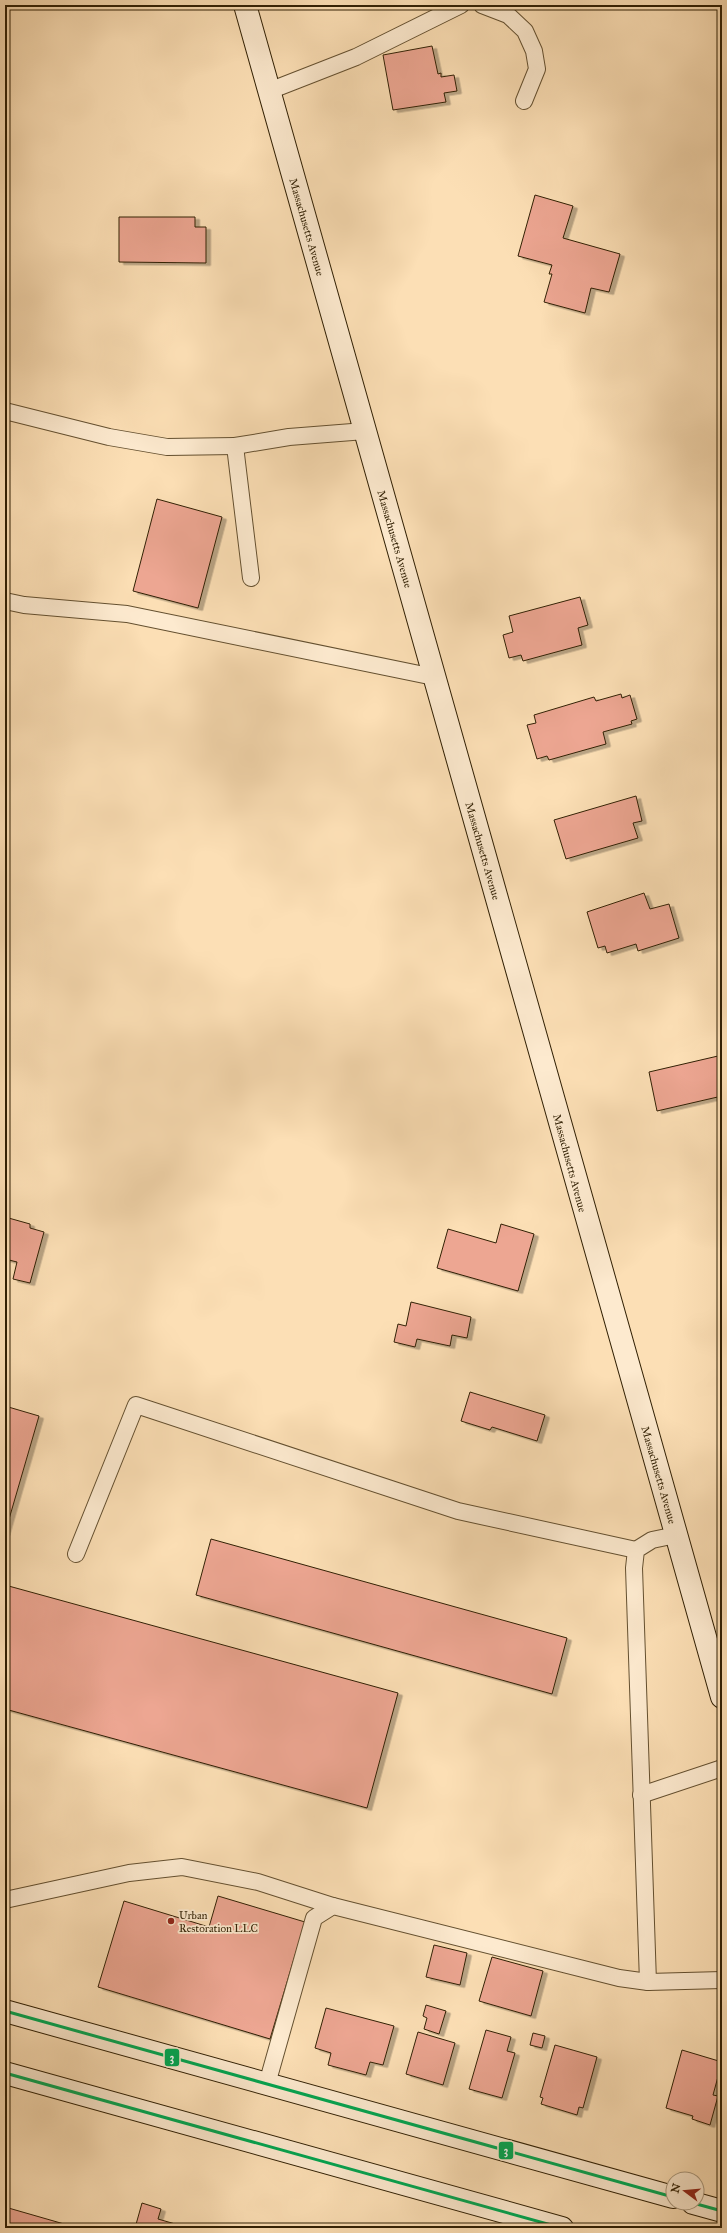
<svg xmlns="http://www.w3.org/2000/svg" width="727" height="2233" viewBox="0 0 727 2233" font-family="'IM FELL Great Primer',serif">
  <defs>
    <filter id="shadow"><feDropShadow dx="4.5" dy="2.5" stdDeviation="0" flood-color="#0004"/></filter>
  </defs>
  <rect width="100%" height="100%" fill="#fcdfb5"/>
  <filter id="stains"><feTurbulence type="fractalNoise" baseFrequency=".005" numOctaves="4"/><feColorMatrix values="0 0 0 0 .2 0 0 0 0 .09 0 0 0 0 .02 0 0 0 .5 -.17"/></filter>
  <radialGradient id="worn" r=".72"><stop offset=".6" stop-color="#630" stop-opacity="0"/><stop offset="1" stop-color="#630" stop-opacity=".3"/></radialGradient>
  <!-- building -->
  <g fill="#eda692" stroke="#312004" filter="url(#shadow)">
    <path d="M432,46L438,74L441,73V77L454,75L457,91L444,93L446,102L393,110L383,55Z"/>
    <path d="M535,195L573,206L563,238L620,254L609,292L591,288L585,313L544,302L552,274H549L552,265L518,256Z"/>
    <path d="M119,217H195V227H206V263L119,262Z"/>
    <path d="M157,499L222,517L198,608L133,591Z"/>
    <path d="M580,597L588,625L578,628L582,645L523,661L521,655L509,658L503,635L513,632L509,616Z"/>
    <path d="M621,694L622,698L630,695L637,719L631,721L632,724L603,732L606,744L549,760L547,756L537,759L527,725L536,723L534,715L594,697L596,701Z"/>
    <path d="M636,796L642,821L633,823L638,838L566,859L554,820Z"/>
    <path d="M644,893L650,909L669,904L679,938L638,951L636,944L607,953L605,946L598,948L587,912Z"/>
    <path d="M718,1056L722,1072V1096L657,1111L649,1072Z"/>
    <path d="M5,1217L30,1224V1228L44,1232L30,1283L13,1279L17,1262L5,1259Z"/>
    <path d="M501,1224L534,1234L518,1291L437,1268L448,1229L496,1243Z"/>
    <path d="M411,1302L471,1317L467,1338L452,1335L450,1346L417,1339L415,1347L394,1342L398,1324L406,1326Z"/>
    <path d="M470,1392L545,1415L537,1441L492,1427L490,1430L461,1421Z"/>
    <path d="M5,1406L39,1416L5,1533Z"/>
    <path d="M211,1539L567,1638L552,1694L196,1595Z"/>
    <path d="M5,1585L398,1693L367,1808L5,1709Z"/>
    <path d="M218,1896L305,1922L270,2039L98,1987L124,1901L209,1927Z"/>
    <path d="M434,1945L467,1953L460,1985L426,1977Z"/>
    <path d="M492,1957L543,1971L531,2016L479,2001Z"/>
    <path d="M426,2005L446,2011L439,2034L424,2029L427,2018L423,2016Z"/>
    <path d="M326,2008L394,2026L383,2065L370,2062L366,2075L328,2065L331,2053L315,2048Z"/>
    <path d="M486,2030L511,2037L507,2051L515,2053L502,2098L469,2089Z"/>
    <path d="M418,2032L455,2043L443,2085L406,2074Z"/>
    <path d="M533,2033L545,2036L542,2048L530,2045Z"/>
    <path d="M555,2045L597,2057L583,2108L579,2107L577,2115L541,2104L543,2098L540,2097Z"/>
    <path d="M682,2050L722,2062L713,2095L718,2096L710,2125L692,2119L693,2116L666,2108Z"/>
    <path d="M142,2203L161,2209L158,2219L189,2228H135Z"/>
    <path d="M5,2207L78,2228H5Z"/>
  </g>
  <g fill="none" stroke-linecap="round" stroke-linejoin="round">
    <!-- service casing -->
    <g stroke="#645030" stroke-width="18">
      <g id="service">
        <path d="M482,5L508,15L525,31L534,51L537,69L524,101"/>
        <path d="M269,91L356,57L461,5"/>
        <path d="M5,411L109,437L167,447L235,446"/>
        <path d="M251,578L235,446L289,437L365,431"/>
        <path d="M5,601L24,605L127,614L434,677"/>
        <path d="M76,1554L136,1405L458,1511L636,1550"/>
        <path d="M641,1795L722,1768"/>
        <path d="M5,1900L129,1873L182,1867L258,1882L333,1906"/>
        <path d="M648,1982L634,1568L636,1550L652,1540L676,1535"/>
        <path d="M267,2084L314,1918L333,1906L619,1978L648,1982L722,1980"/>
      </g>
    </g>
    <!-- secondary casing -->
    <g stroke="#312004" stroke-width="24">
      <g id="secondary">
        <path d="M245,5L722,1697"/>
        <path d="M5,2011L673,2197"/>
        <path d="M5,2073L562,2228"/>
        <path d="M693,2203L722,2211"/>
      </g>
    </g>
    <!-- service -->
    <use href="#service" stroke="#fdeacf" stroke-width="16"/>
    <!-- secondary -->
    <use href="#secondary" stroke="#fdeacf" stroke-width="22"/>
    <!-- bus-1 casing -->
    <g stroke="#fdeacf" stroke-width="6">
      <g id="bus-1">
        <path d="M5,2011L673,2197"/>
        <path d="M5,2073L562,2228"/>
        <path d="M693,2203L722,2211"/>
      </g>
    </g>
    <!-- bus-1 -->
    <use href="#bus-1" stroke="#00a651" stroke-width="3"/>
  </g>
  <!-- markers -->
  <circle fill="#8f2418" stroke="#fdeacf" stroke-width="1.5" cx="171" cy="1921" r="4"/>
  <g text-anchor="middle" stroke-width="3.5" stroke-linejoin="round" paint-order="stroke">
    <!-- street labels -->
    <g font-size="11" fill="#312004" stroke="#fdeacf">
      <text transform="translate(307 227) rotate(74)" y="4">Massachusetts Avenue</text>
      <text transform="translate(395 539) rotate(74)" y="4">Massachusetts Avenue</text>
      <text transform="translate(483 851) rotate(74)" y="4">Massachusetts Avenue</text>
      <text transform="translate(570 1163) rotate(75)" y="4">Massachusetts Avenue</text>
      <text transform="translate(659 1475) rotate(74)" y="4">Massachusetts Avenue</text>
    </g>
    <!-- poi labels -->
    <g font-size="11" fill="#312004" stroke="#fdeacf" text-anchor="start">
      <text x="179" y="1919">Urban<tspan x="179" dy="13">Restoration LLC</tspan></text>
    </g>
  </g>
  <g stroke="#fdeacf" stroke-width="1.5">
    <rect x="164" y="2048" width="16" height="19" rx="4" fill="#00a651"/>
    <rect x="498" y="2141" width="16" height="19" rx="4" fill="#00a651"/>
  </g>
  <g font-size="11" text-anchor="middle" font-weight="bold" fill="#fff">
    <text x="172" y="2061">3</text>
    <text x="506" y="2154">3</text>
  </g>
  <!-- margin -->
  <rect width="727" height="2233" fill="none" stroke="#fcdfb5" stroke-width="20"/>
  <rect x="6" y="6" width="715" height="2221" fill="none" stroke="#312004" stroke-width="2"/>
  <rect x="10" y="10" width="707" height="2213" fill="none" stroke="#312004"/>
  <!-- north arrow -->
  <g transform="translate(685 2191) rotate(286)"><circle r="19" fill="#fdeacf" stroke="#ab997e"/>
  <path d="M0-3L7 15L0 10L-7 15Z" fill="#8f2418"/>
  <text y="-6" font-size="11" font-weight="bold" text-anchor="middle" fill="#312004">N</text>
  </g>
  <rect width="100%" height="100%" filter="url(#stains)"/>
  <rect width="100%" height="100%" fill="url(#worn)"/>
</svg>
